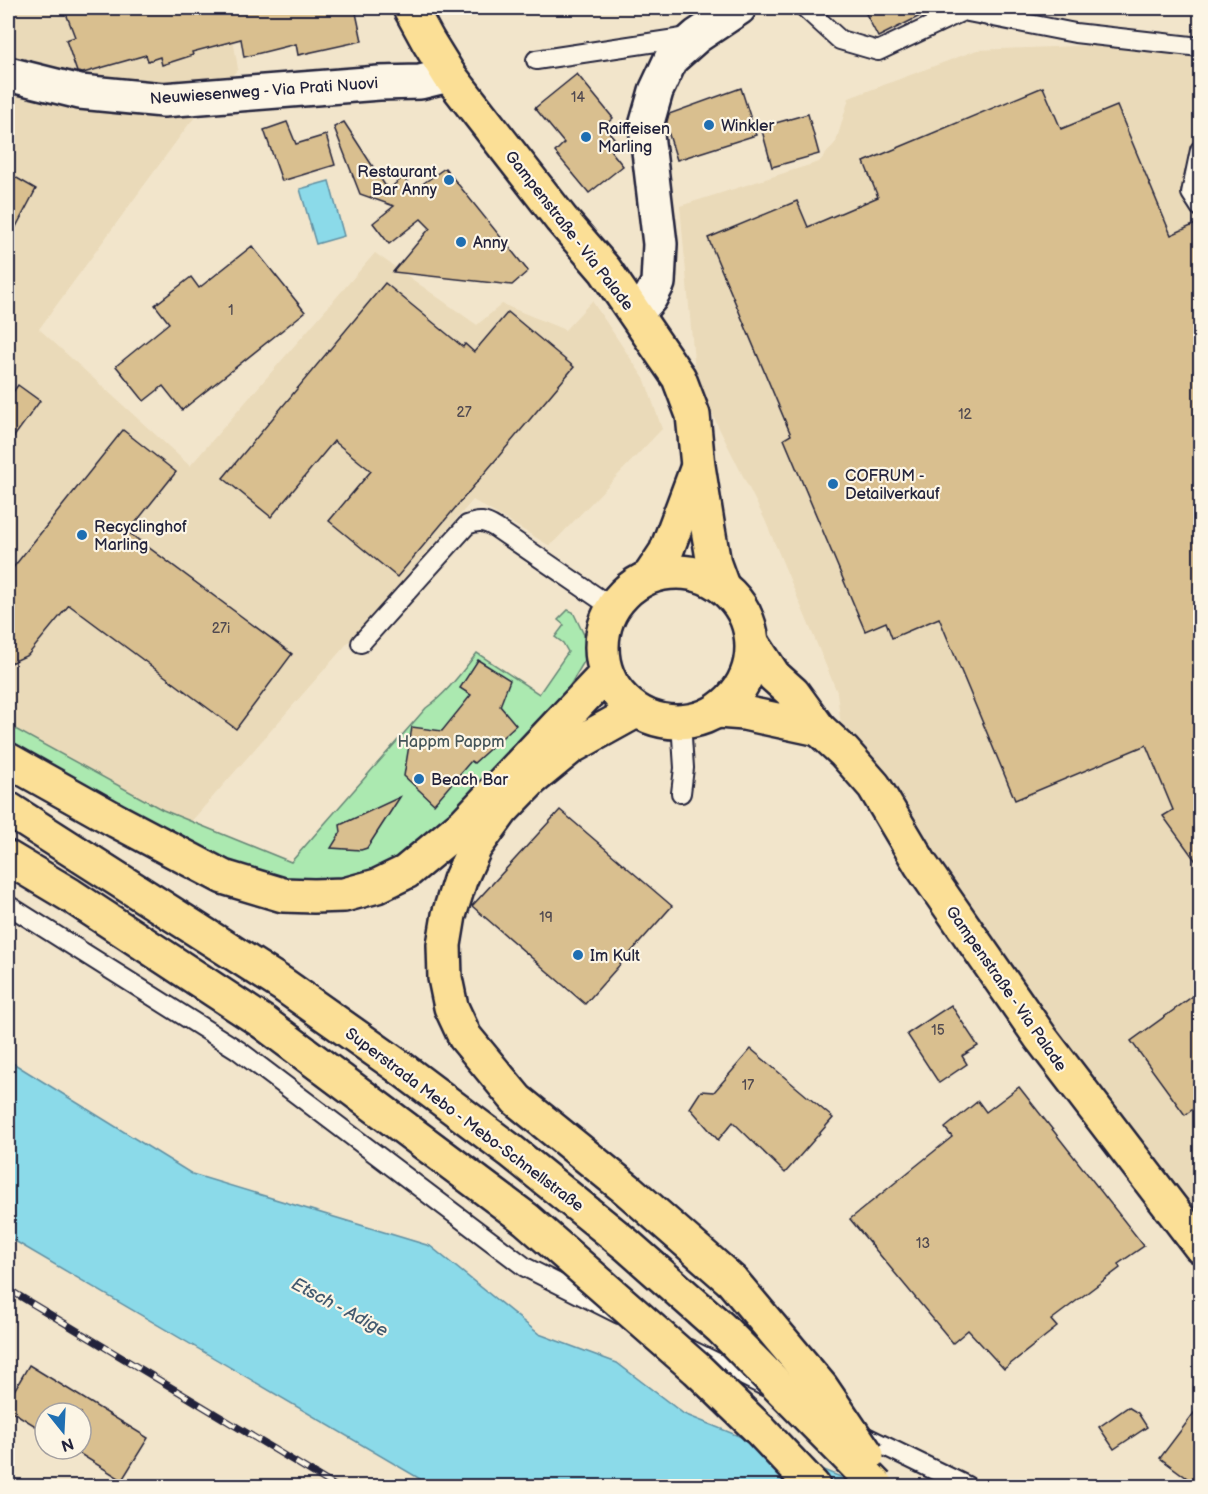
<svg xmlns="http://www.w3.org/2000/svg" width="1208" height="1494" viewBox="0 0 1208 1494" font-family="'Balsamiq Sans',sans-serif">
  <rect width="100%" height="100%" fill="#f2e5cb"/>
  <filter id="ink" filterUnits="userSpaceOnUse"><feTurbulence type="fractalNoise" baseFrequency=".0167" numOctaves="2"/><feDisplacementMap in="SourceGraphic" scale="12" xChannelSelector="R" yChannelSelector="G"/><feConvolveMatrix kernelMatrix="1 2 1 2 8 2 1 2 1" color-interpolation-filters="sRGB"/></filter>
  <g filter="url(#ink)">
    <!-- built -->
    <g fill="#eadab9">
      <path d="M8,8H228L238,69L189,124L39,329L190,466L375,253L477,325L502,304L565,330L592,301L645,380L662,429L550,546L473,500L168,848L8,760Z"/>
      <path d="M1200,41V1245L844,752L837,692L765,520L716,422L695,372L680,206L819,162L836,142L849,98L977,50Z"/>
    </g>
    <!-- green -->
    <path fill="#abe9b0" stroke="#668676" stroke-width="1.5" d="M568,610L573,612L585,637V660L569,687L532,737L406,872L283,895L8,760V725L163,810L291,862L426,708C447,693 461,673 477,653L539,694L568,652L563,643L555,637L564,625L558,620Z"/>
    <!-- water -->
    <g fill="#8bdae9" stroke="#6190a3" stroke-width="1.5">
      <path d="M329,181L344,236L316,244L300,189Z"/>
      <path d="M8,1060L192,1174L430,1246L539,1334L617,1363L684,1414L863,1486H432L8,1237Z"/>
    </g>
    <!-- building -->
    <g fill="#d9bf8f" stroke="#22223b" stroke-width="1.5">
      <path d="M64,8H355L362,41L298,55L296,44L244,57L241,39L192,52L193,55L162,65L160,57L148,61L146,55L83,73L77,72L66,40L75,37Z"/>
      <path d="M863,8H936L878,37Z"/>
      <path d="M577,74L613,118L604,126L619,144L611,151L623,166L589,193L555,152L564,143L535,108Z"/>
      <path d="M1043,87L1061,129L1117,106L1171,235L1200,222V867L1163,816L1173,810L1146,745L1015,800L939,618L892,638L886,622L865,631L784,439L791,435L708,238L797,201L808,227L878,197L864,162Z"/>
      <path d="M741,88L756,135L677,160L666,125L669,114Z"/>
      <path d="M808,114L819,154L772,167L761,127Z"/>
      <path d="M287,122L296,144L326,135L335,165L282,181L264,130Z"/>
      <path d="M344,122L388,190L403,177L414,190L445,168L528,271L512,285L393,272L430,228L421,219L389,244L373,223L394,206L360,194L334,127Z"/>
      <path d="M8,173L36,189L8,242Z"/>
      <path d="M252,246L305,312L182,410L163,386L144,401L116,366L169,323L155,305L191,277L199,288Z"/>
      <path d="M385,283L463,347L465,344L474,352L508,312L574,367L397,577L329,521L371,471L334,441L271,517L223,478Z"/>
      <path d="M18,385L40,401L8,445V399Z"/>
      <path d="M123,430L176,472L128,532L292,654L236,729L69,605L28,655L8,664V574Z"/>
      <path d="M478,660L510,680L500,706L516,725L474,763L471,761L434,804L404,776L412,727L442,731L471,695L460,688Z"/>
      <path d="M400,797L367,848L361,850L331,848L341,832L340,825Z"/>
      <path d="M560,810L672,906L585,1004L472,906Z"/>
      <path d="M1200,991V1104L1185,1115L1131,1041Z"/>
      <path d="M951,1005L978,1046L962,1056L967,1064L939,1083L907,1034Z"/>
      <path d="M751,1049L833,1118L785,1173L733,1122L718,1140L690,1108L701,1091L714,1092Z"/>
      <path d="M1019,1087L1144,1246L1118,1264L1120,1268L1051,1320L1057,1327L1004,1369L968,1330L953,1343L850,1219L952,1137L945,1128L978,1101L986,1112Z"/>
      <path d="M29,1365L148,1438L122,1480L72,1449H81V1413H45V1432L8,1409V1401Z"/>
      <path d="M1200,1405V1486H1198L1160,1458Z"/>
      <path d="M1128,1407L1138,1413L1147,1427L1114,1449L1099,1427Z"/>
    </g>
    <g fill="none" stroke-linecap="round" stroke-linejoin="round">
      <!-- service casing -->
      <g stroke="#22223b" stroke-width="22">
        <g id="service">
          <path d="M805,8L840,40L878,51L963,11L1075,33L1200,47"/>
          <path d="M536,60L689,37"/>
          <path d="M1200,150L1191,193L1200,207"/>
          <path d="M361,643L467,525C479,520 485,521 496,528L613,608"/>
          <path d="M681,793L684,768L681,722"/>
          <path d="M8,905L238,1050L525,1267L619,1314"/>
          <path d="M689,1349L766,1387"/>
          <path d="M858,1433L967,1486"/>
        </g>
      </g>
      <!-- minor casing -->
      <g stroke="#22223b" stroke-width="38">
        <path id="minor" d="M8,74L80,92L163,100L379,83L420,82L449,75"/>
      </g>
      <!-- tertiary casing -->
      <g stroke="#22223b" stroke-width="38">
        <path id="tertiary" d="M636,314L650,298L658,283L660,244L646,126L656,91L671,59L697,36L739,8"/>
      </g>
      <!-- primary casing -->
      <g stroke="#22223b" stroke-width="38">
        <g id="primary">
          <path d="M410,8L428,41L449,75L561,219L605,270L679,378L693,415L698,466L708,529L714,564L722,586"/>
          <circle cx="677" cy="647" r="75"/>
          <path d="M650,576L666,552L697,469"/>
          <path d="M753,644L774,676L793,693L819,729L844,752L874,786L921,865L1041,1038L1200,1246"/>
          <path d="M718,711L744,713L819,729"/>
        </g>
      </g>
      <!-- trunk casing -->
      <g stroke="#22223b" stroke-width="38">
        <g id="trunk">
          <path d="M636,711L571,747L532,779L502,810L475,847L460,880L449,915L444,945L445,978L451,1007L465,1037L517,1100L628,1190L732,1281"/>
          <path d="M8,760L117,821L223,877L283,895L314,896L344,895L377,886L406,872L464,824L606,674"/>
          <path d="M8,809L282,984L398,1066"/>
          <path d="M8,858L70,895L263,1022"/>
          <path d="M759,1429L813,1486"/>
        </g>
      </g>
      <!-- service -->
      <use href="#service" stroke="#fcf5e5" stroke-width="18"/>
      <!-- minor -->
      <use href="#minor" stroke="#fcf5e5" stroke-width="33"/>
      <!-- tertiary -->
      <use href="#tertiary" stroke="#fcf5e5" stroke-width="33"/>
      <!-- primary -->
      <use href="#primary" stroke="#fbdf96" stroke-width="33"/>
      <!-- trunk -->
      <use href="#trunk" stroke="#fbdf96" stroke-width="33"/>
      <!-- rail casing -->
      <g stroke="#22223b" stroke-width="7">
        <path id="rail" d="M8,1289L335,1486"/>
      </g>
      <!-- rail -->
      <use href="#rail" stroke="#fcf5e5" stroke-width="4.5" stroke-dasharray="14" stroke-linecap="butt"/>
      <!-- trunk-bridge casing -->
      <g stroke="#22223b" stroke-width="38" stroke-linecap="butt">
        <g id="trunk-bridge">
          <path d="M263,1022L526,1219L697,1369L759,1429"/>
          <path d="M398,1066L511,1151L627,1245L721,1328L877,1486"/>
          <path d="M732,1281L821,1387L867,1455"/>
        </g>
      </g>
      <!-- trunk-bridge -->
      <use href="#trunk-bridge" stroke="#fbdf96" stroke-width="33"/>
    </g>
  </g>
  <!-- markers -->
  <g fill="#1f6fb2" stroke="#fcf5e5" stroke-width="2">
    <circle cx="709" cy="125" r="6"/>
    <circle cx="586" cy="137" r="6"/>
    <circle cx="449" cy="180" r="6"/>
    <circle cx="461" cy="242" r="6"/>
    <circle cx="833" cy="484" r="6"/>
    <circle cx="82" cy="535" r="6"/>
    <circle cx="419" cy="779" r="6"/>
    <circle cx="578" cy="955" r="6"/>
  </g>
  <g text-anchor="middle" stroke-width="4.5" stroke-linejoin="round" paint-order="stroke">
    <!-- number labels -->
    <g font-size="14" fill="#504950">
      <text x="578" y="102">14</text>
      <text x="231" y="315">1</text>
      <text x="464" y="417">27</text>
      <text x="965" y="419">12</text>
      <text x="221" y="633">27i</text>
      <text x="546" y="922">19</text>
      <text x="938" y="1035">15</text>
      <text x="748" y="1090">17</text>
      <text x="923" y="1248">13</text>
    </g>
    <!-- street labels -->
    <g font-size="16" fill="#22223b" stroke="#fcf5e5">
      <text transform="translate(264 90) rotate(-4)" y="6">Neuwiesenweg - Via Prati Nuovi</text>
      <text transform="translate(570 230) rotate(52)" y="6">Gampenstraße - Via Palade</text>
      <text transform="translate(1007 988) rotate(55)" y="6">Gampenstraße - Via Palade</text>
      <text transform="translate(465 1119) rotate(37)" y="6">Superstrada Mebo - Mebo-Schnellstraße</text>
    </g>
    <!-- poi labels -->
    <g font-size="16" fill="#22223b" stroke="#fcf5e5" text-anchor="start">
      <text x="721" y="131">Winkler</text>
      <text x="598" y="134">Raiffeisen<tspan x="598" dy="18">Marling</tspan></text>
      <text x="437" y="177" text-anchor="end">Restaurant<tspan x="437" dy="18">Bar Anny</tspan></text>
      <text x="473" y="248">Anny</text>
      <text x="845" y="481">COFRUM -<tspan x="845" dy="18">Detailverkauf</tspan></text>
      <text x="94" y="532">Recyclinghof<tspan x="94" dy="18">Marling</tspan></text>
      <text x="431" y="785">Beach Bar</text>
      <text x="590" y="961">Im Kult</text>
    </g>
    <!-- park labels -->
    <g font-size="16" fill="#445458" stroke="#fcf5e5">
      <text x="451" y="747">Happm Pappm</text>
    </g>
    <!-- water labels -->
    <g font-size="18" font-style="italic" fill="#42596f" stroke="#fcf5e5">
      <text transform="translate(340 1307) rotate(28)" y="6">Etsch - Adige</text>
    </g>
  </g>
  <!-- margin -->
  <rect width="1208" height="1494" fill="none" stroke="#fcf5e5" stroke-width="30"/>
  <rect x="15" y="15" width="1178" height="1464" fill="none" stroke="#22223b" stroke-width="2" filter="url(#ink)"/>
  <!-- north arrow -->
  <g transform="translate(63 1431) rotate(162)"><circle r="28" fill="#fcf5e5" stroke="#a5a1a1" stroke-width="1.5"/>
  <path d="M0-4.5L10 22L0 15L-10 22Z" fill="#1f6fb2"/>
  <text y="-9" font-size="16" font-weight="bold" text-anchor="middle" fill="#22223b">N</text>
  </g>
</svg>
